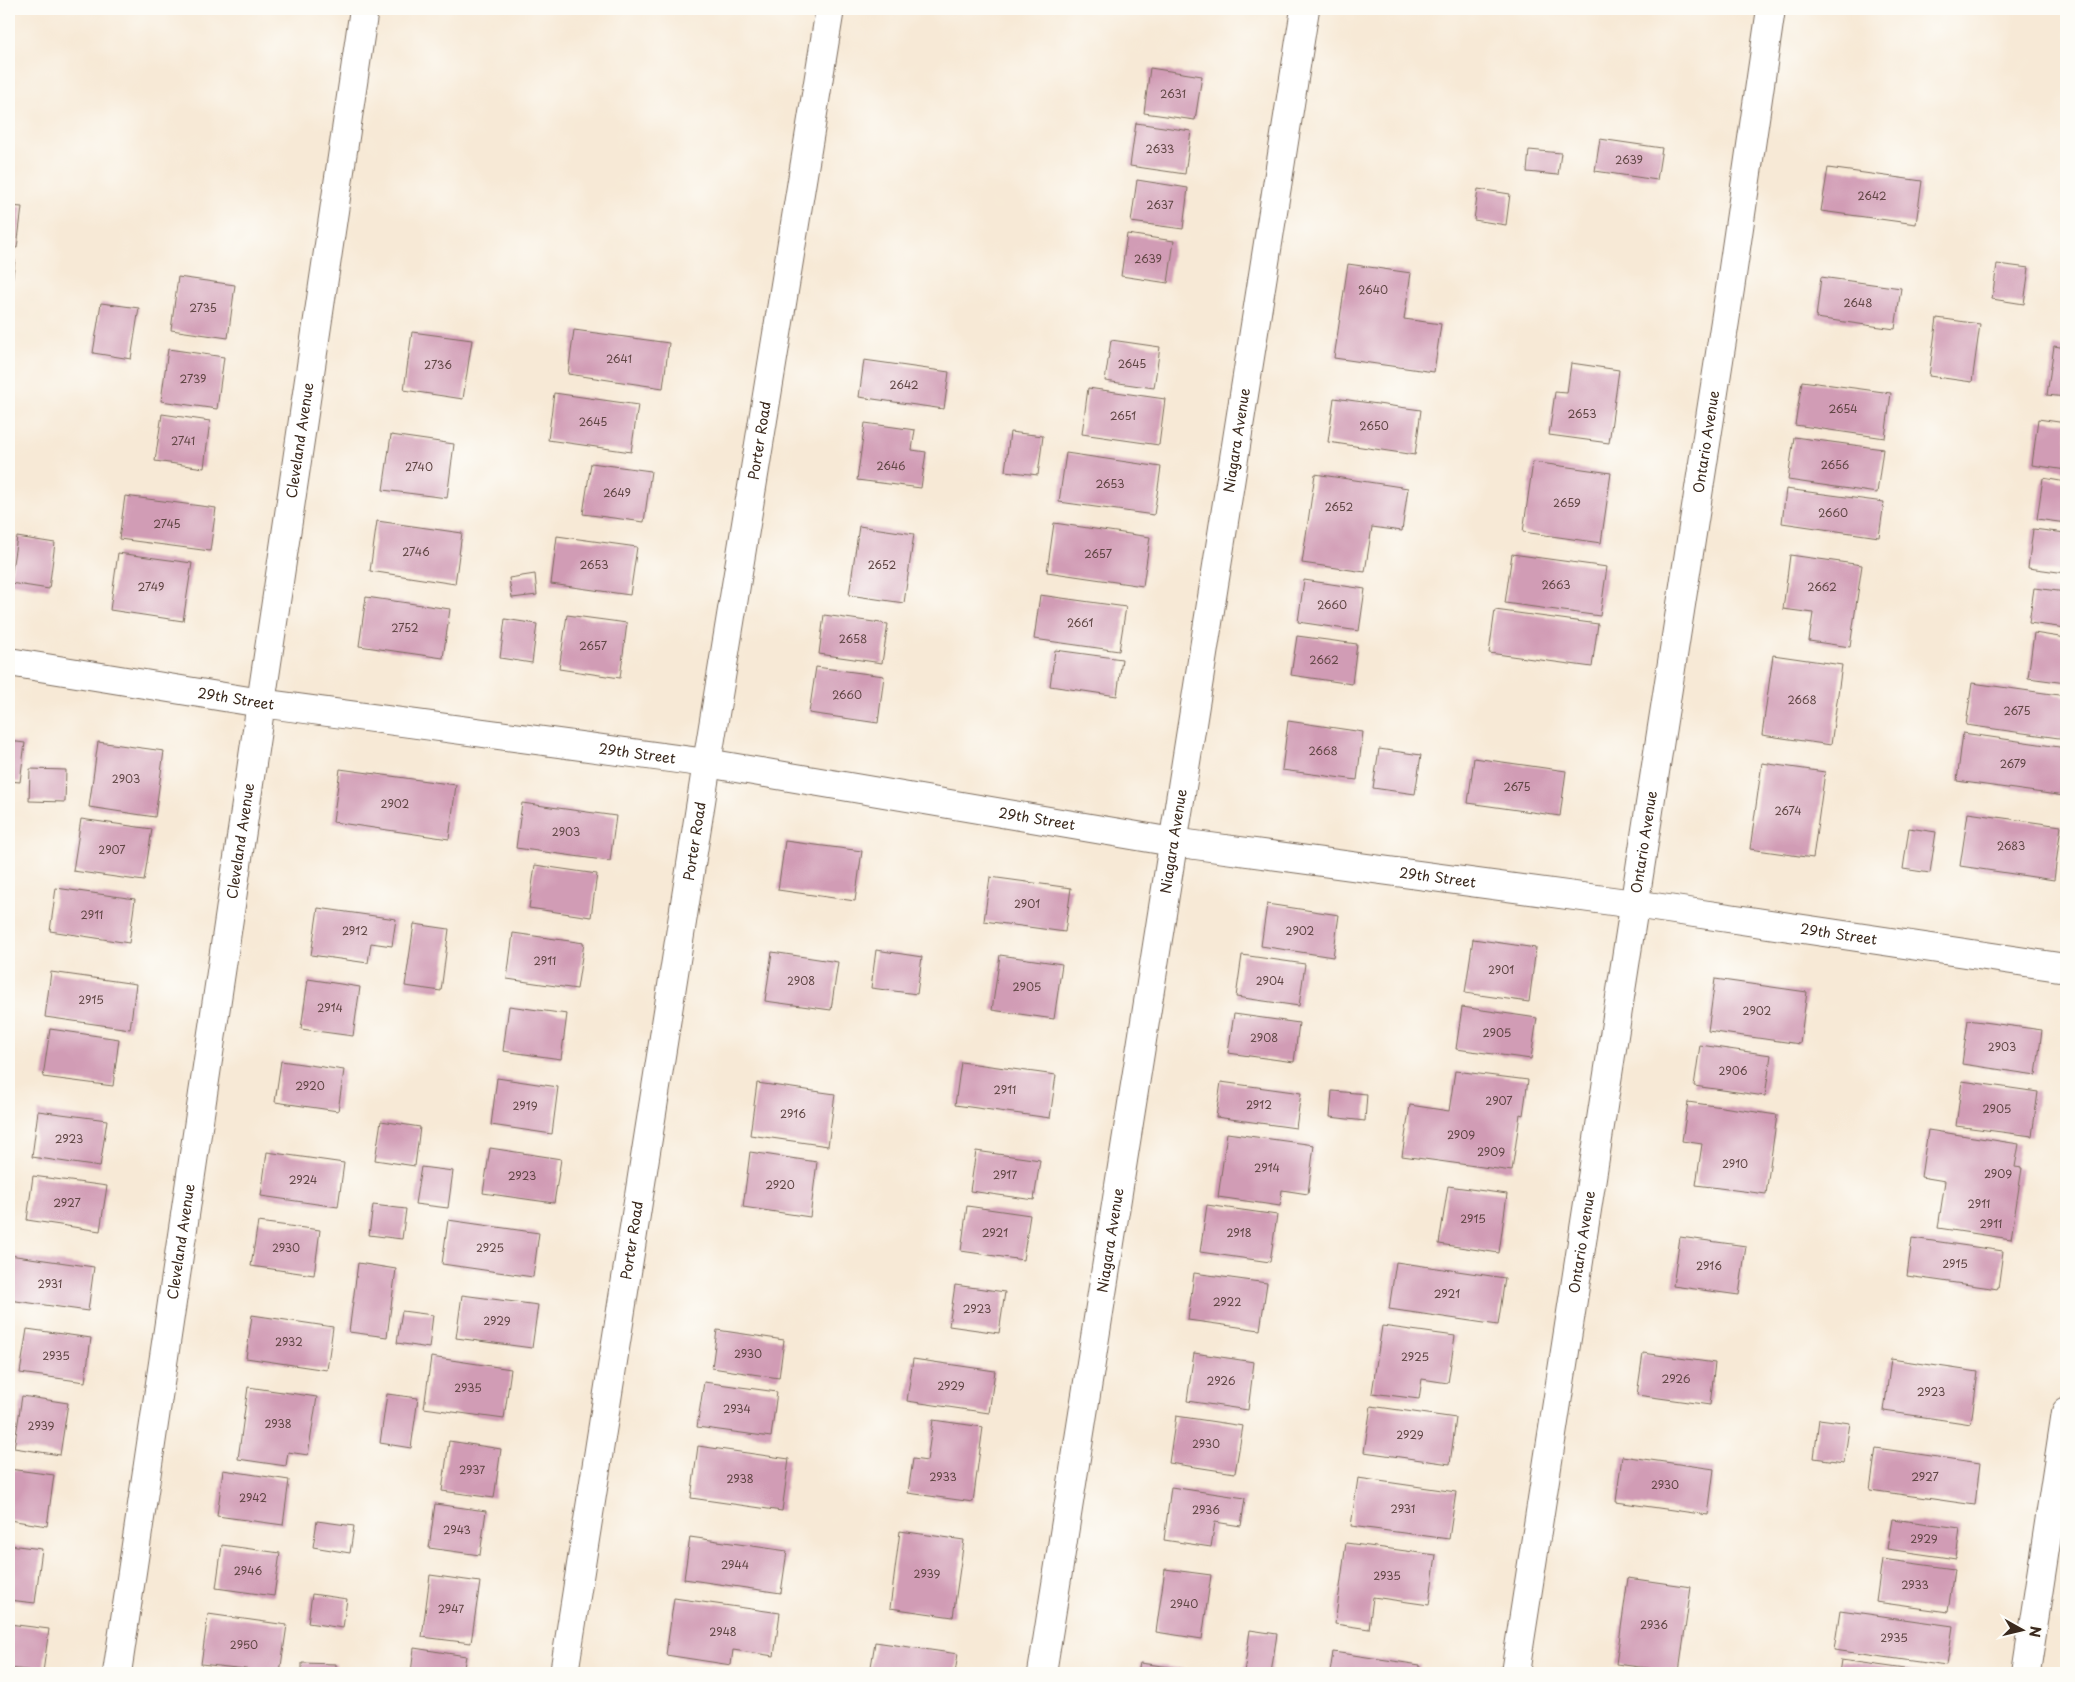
<svg xmlns="http://www.w3.org/2000/svg" width="2075" height="1682" viewBox="0 0 2075 1682" font-family="'Playpen Sans',sans-serif">
  <rect width="100%" height="100%" fill="#fdfcf7"/>
  <filter id="ink" filterUnits="userSpaceOnUse"><feTurbulence type="fractalNoise" baseFrequency=".02" numOctaves="2"/><feDisplacementMap in="SourceGraphic" scale="10" xChannelSelector="R" yChannelSelector="G"/><feConvolveMatrix kernelMatrix="1 2 1 2 8 2 1 2 1" color-interpolation-filters="sRGB"/></filter>
  <filter id="wash" filterUnits="userSpaceOnUse"><feTurbulence type="fractalNoise" baseFrequency=".0096" numOctaves="4" result="noise"/><feDisplacementMap in="SourceGraphic" scale="20" xChannelSelector="R" yChannelSelector="G"/><feGaussianBlur stdDeviation="1.12" result="paint"/><feColorMatrix in="noise" values="0 0 0 0 0 0 0 0 0 0 0 0 0 0 0 0 0 1.4 0 .05"/><feComposite in="paint" operator="in"/></filter>
  <g filter="url(#wash)">
    <rect width="100%" height="100%" fill="#f7e9d6"/>
    <g id="blocks">
      <!-- building -->
      <g fill="#d19cb5">
        <path d="M1150,68L1202,76L1195,120L1144,113Z"/>
        <path d="M1136,123L1191,131L1185,174L1130,166Z"/>
        <path d="M1600,139L1662,148L1657,180L1595,171Z"/>
        <path d="M1529,150L1561,153L1558,175L1527,172Z"/>
        <path d="M1828,168L1922,181L1916,224L1821,211Z"/>
        <path d="M1137,180L1188,188L1183,229L1131,222Z"/>
        <path d="M1478,189L1510,194L1506,225L1474,220Z"/>
        <path d="M9,206L22,207L17,248L9,247Z"/>
        <path d="M1127,234L1174,241L1168,283L1121,276Z"/>
        <path d="M9,260H15L10,297H9Z"/>
        <path d="M1348,264L1411,273L1404,319L1441,324L1434,372L1334,358Z"/>
        <path d="M1997,264L2029,268L2024,304L1992,299Z"/>
        <path d="M178,277L235,285L228,338L171,330Z"/>
        <path d="M1821,277L1901,288L1895,329L1816,318Z"/>
        <path d="M101,303L139,308L131,359L93,353Z"/>
        <path d="M1937,318L1980,324L1972,382L1929,376Z"/>
        <path d="M574,330L669,343L663,388L568,374Z"/>
        <path d="M412,332L472,340L463,399L404,390Z"/>
        <path d="M1111,340L1160,347L1154,388L1105,381Z"/>
        <path d="M2054,346L2066,348V397L2047,395Z"/>
        <path d="M168,349L224,357L217,409L161,401Z"/>
        <path d="M864,360L949,372L944,409L859,397Z"/>
        <path d="M1571,363L1619,370L1609,443L1549,435L1555,392L1567,393Z"/>
        <path d="M1802,381L1891,393L1885,438L1795,425Z"/>
        <path d="M1088,388L1165,399L1159,445L1082,434Z"/>
        <path d="M554,393L638,405L631,452L548,440Z"/>
        <path d="M1334,398L1421,410L1415,455L1328,442Z"/>
        <path d="M162,414L210,421L204,468L155,461Z"/>
        <path d="M2038,419L2066,423V470L2032,465Z"/>
        <path d="M865,423L915,430L912,450L926,452L921,488L857,480Z"/>
        <path d="M1010,432L1043,436L1038,475L1005,471Z"/>
        <path d="M391,435L454,444L447,498L383,490Z"/>
        <path d="M1794,437L1883,449L1877,493L1788,480Z"/>
        <path d="M1066,453L1161,467L1154,515L1059,502Z"/>
        <path d="M1533,462L1611,473L1601,543L1523,532Z"/>
        <path d="M591,463L651,471L644,522L583,514Z"/>
        <path d="M1315,474L1408,488L1402,531L1372,527L1365,572L1302,563Z"/>
        <path d="M2043,478L2066,482V523L2037,519Z"/>
        <path d="M1786,489L1884,502L1879,537L1782,523Z"/>
        <path d="M125,496L216,508L210,551L119,539Z"/>
        <path d="M377,521L462,533L455,584L370,571Z"/>
        <path d="M1054,523L1150,537L1143,586L1047,572Z"/>
        <path d="M859,526L914,534L904,603L849,595Z"/>
        <path d="M2033,529L2066,533V573L2028,568Z"/>
        <path d="M557,536L637,547L630,595L551,584Z"/>
        <path d="M17,537L55,543L49,589L10,583Z"/>
        <path d="M118,553L192,563L183,621L110,610Z"/>
        <path d="M1512,554L1607,567L1600,616L1505,603Z"/>
        <path d="M1790,555L1862,565L1850,647L1809,641L1813,613L1783,609Z"/>
        <path d="M535,574L537,595L512,598L509,578Z"/>
        <path d="M1304,580L1365,589L1359,631L1298,622Z"/>
        <path d="M2034,588L2066,592V628L2029,623Z"/>
        <path d="M1040,595L1126,607L1119,651L1034,639Z"/>
        <path d="M366,597L450,609L443,658L359,646Z"/>
        <path d="M1495,610L1598,624L1592,667L1489,653Z"/>
        <path d="M567,615L627,623L620,678L559,669Z"/>
        <path d="M824,615L888,624L882,663L819,654Z"/>
        <path d="M505,619L537,624L532,663L500,658Z"/>
        <path d="M2034,633L2066,638V683L2028,678Z"/>
        <path d="M1297,636L1357,644L1352,684L1291,675Z"/>
        <path d="M1055,650L1122,659L1117,696L1050,686Z"/>
        <path d="M1773,655L1842,665L1831,745L1762,735Z"/>
        <path d="M816,667L884,676L878,723L809,713Z"/>
        <path d="M1972,683L2066,696V739L1966,725Z"/>
        <path d="M1288,721L1363,732L1357,780L1282,770Z"/>
        <path d="M1963,733L2066,748L2064,796L1957,781Z"/>
        <path d="M9,741L25,743L20,782L9,781Z"/>
        <path d="M98,742L164,751L155,817L89,807Z"/>
        <path d="M1379,749L1421,755L1415,794L1373,788Z"/>
        <path d="M1474,758L1566,771L1560,816L1468,803Z"/>
        <path d="M1762,763L1825,772L1813,858L1750,849Z"/>
        <path d="M30,769L66,770L65,802L29,801Z"/>
        <path d="M340,769L456,785L449,839L333,822Z"/>
        <path d="M522,803L616,816L610,861L516,848Z"/>
        <path d="M1968,813L2061,826L2054,880L1960,866Z"/>
        <path d="M81,819L152,829L144,881L73,871Z"/>
        <path d="M1909,828L1936,832L1930,873L1903,869Z"/>
        <path d="M785,841L862,851L855,901L778,890Z"/>
        <path d="M535,865L597,874L591,917L529,908Z"/>
        <path d="M990,877L1071,888L1065,932L984,921Z"/>
        <path d="M56,888L135,899L129,943L50,931Z"/>
        <path d="M1267,904L1339,915L1333,957L1261,946Z"/>
        <path d="M318,908L396,919L392,946L371,943L368,963L311,955Z"/>
        <path d="M414,924L449,929L441,991L405,986Z"/>
        <path d="M513,933L584,943L577,989L507,979Z"/>
        <path d="M1473,939L1536,948L1529,1002L1465,993Z"/>
        <path d="M876,950L922,957L917,994L871,988Z"/>
        <path d="M772,952L838,962L831,1010L765,1001Z"/>
        <path d="M1000,955L1062,964L1054,1019L992,1010Z"/>
        <path d="M1242,955L1305,964L1299,1006L1236,997Z"/>
        <path d="M51,972L136,984L130,1029L45,1017Z"/>
        <path d="M308,979L360,987L353,1036L301,1029Z"/>
        <path d="M1715,979L1807,992L1800,1044L1708,1031Z"/>
        <path d="M509,1006L567,1014L561,1059L503,1051Z"/>
        <path d="M1462,1007L1537,1018L1531,1059L1456,1049Z"/>
        <path d="M1234,1014L1299,1023L1294,1062L1228,1053Z"/>
        <path d="M1968,1020L2042,1030L2036,1075L1962,1064Z"/>
        <path d="M50,1029L119,1039L113,1086L43,1077Z"/>
        <path d="M1700,1045L1771,1055L1765,1096L1694,1086Z"/>
        <path d="M281,1061L344,1070L338,1111L275,1102Z"/>
        <path d="M961,1062L1056,1075L1050,1118L955,1105Z"/>
        <path d="M1455,1071L1528,1080L1523,1115L1520,1114L1512,1171L1402,1156L1410,1105L1449,1111Z"/>
        <path d="M497,1078L558,1087L552,1134L491,1125Z"/>
        <path d="M1962,1081L2038,1092L2032,1136L1956,1126Z"/>
        <path d="M1221,1082L1301,1093L1296,1128L1216,1117Z"/>
        <path d="M757,1083L835,1094L828,1146L750,1135Z"/>
        <path d="M1332,1091L1367,1094L1365,1121L1330,1117Z"/>
        <path d="M1688,1102L1777,1115L1766,1194L1696,1185L1702,1144L1682,1141Z"/>
        <path d="M38,1111L107,1120L100,1167L32,1157Z"/>
        <path d="M381,1121L420,1127L415,1166L375,1160Z"/>
        <path d="M1928,1130L2019,1144L2015,1167L2022,1168L2011,1239L1938,1228L1945,1181L1921,1177Z"/>
        <path d="M1227,1133L1314,1145L1308,1194L1282,1190L1280,1206L1218,1197Z"/>
        <path d="M490,1148L561,1159L554,1203L483,1193Z"/>
        <path d="M976,1151L1040,1160L1034,1200L970,1191Z"/>
        <path d="M267,1152L344,1163L338,1207L261,1196Z"/>
        <path d="M750,1152L817,1162L810,1217L743,1207Z"/>
        <path d="M421,1167L453,1171L448,1208L415,1204Z"/>
        <path d="M33,1176L107,1186L100,1231L27,1220Z"/>
        <path d="M1448,1186L1507,1194L1499,1253L1439,1244Z"/>
        <path d="M373,1205L406,1209L402,1239L369,1235Z"/>
        <path d="M1207,1205L1277,1215L1270,1262L1200,1252Z"/>
        <path d="M967,1206L1030,1215L1023,1260L961,1251Z"/>
        <path d="M448,1220L539,1233L533,1277L442,1264Z"/>
        <path d="M258,1222L320,1230L314,1275L251,1266Z"/>
        <path d="M1680,1237L1746,1246L1739,1295L1673,1286Z"/>
        <path d="M1912,1238L2003,1251L1998,1289L1907,1276Z"/>
        <path d="M9,1255L94,1267L88,1311L9,1300Z"/>
        <path d="M1396,1262L1505,1278L1498,1325L1389,1309Z"/>
        <path d="M358,1263L396,1269L387,1337L349,1332Z"/>
        <path d="M1194,1273L1267,1283L1260,1330L1188,1320Z"/>
        <path d="M955,1285L1005,1292L999,1333L949,1326Z"/>
        <path d="M462,1295L538,1305L532,1348L456,1338Z"/>
        <path d="M402,1311L433,1315L429,1348L397,1343Z"/>
        <path d="M252,1315L333,1327L327,1370L246,1358Z"/>
        <path d="M1382,1326L1455,1336L1448,1383L1422,1379L1419,1399L1372,1393Z"/>
        <path d="M27,1329L91,1338L85,1382L20,1373Z"/>
        <path d="M717,1330L784,1340L779,1378L712,1368Z"/>
        <path d="M1194,1353L1254,1362L1248,1410L1187,1401Z"/>
        <path d="M1643,1353L1715,1363L1710,1405L1637,1395Z"/>
        <path d="M431,1357L511,1369L504,1419L424,1408Z"/>
        <path d="M913,1359L995,1371L989,1413L907,1401Z"/>
        <path d="M1891,1359L1978,1372L1971,1424L1884,1411Z"/>
        <path d="M704,1382L777,1392L771,1437L697,1427Z"/>
        <path d="M248,1387L317,1397L308,1455L288,1452L286,1466L238,1459Z"/>
        <path d="M387,1394L418,1398L411,1448L380,1443Z"/>
        <path d="M22,1396L68,1403L60,1455L14,1448Z"/>
        <path d="M1371,1406L1456,1418L1450,1464L1364,1452Z"/>
        <path d="M1176,1416L1243,1426L1235,1473L1169,1463Z"/>
        <path d="M1819,1419L1850,1423L1844,1462L1814,1458Z"/>
        <path d="M933,1420L983,1427L973,1502L908,1493L913,1459L927,1461Z"/>
        <path d="M449,1441L501,1449L494,1498L442,1491Z"/>
        <path d="M698,1446L789,1459L782,1511L691,1498Z"/>
        <path d="M1876,1448L1980,1463L1975,1505L1870,1490Z"/>
        <path d="M1622,1456L1714,1469L1708,1515L1616,1502Z"/>
        <path d="M9,1469L54,1475L47,1526L9,1520Z"/>
        <path d="M223,1470L289,1480L283,1525L217,1516Z"/>
        <path d="M1358,1478L1456,1492L1449,1539L1351,1526Z"/>
        <path d="M1171,1487L1245,1498L1241,1526L1215,1522L1211,1547L1164,1540Z"/>
        <path d="M435,1504L486,1511L480,1555L429,1548Z"/>
        <path d="M1892,1519L1960,1528L1956,1559L1887,1549Z"/>
        <path d="M317,1521L354,1526L350,1553L313,1547Z"/>
        <path d="M900,1531L964,1540L953,1617L890,1608Z"/>
        <path d="M690,1537L787,1551L781,1593L684,1579Z"/>
        <path d="M1346,1543L1436,1555L1429,1605L1373,1597L1369,1629L1335,1624Z"/>
        <path d="M9,1545L42,1549L35,1603L9,1600Z"/>
        <path d="M222,1545L280,1553L274,1596L216,1588Z"/>
        <path d="M1882,1559L1954,1569L1948,1612L1876,1602Z"/>
        <path d="M1165,1569L1211,1575L1202,1639L1156,1632Z"/>
        <path d="M430,1575L480,1582L471,1643L422,1637Z"/>
        <path d="M1628,1578L1691,1587L1679,1672L1616,1664Z"/>
        <path d="M312,1594L347,1599L343,1628L308,1623Z"/>
        <path d="M674,1598L780,1613L774,1656L733,1650L731,1665L666,1655Z"/>
        <path d="M1840,1610L1953,1626L1947,1666L1834,1650Z"/>
        <path d="M208,1614L287,1625L280,1673L201,1664Z"/>
        <path d="M9,1624L49,1629L43,1672L9,1668Z"/>
        <path d="M1250,1630L1277,1634L1271,1673H1244Z"/>
        <path d="M875,1642L958,1654L955,1673H870Z"/>
        <path d="M414,1648L466,1656L463,1673H411Z"/>
        <path d="M1333,1652L1420,1665L1419,1673H1330Z"/>
        <path d="M1841,1660L1927,1672V1673H1839Z"/>
        <path d="M302,1663L336,1664V1673H302Z"/>
        <path d="M1140,1663L1207,1672V1673H1138Z"/>
      </g>
    </g>
  </g>
  <g filter="url(#ink)">
    <use href="#blocks" fill-opacity="0" stroke="#7d6d5e" stroke-width="1"/>
    <g fill="none" stroke-linecap="round" stroke-linejoin="round">
      <!-- minor casing -->
      <g stroke="#7d6d5e" stroke-width="30">
        <g id="minor">
          <path id="s1" d="M9,662L261,703L707,763L1173,842L1634,904L2066,968"/>
          <path id="s2" d="M117,1673L364,9"/>
          <path id="s3" d="M1042,1673L1305,9"/>
          <path id="s4" d="M1515,1673L1730,289L1771,9"/>
          <path d="M2026,1673L2066,1412"/>
        </g>
      </g>
      <!-- major casing -->
      <g stroke="#7d6d5e" stroke-width="30">
        <g id="major">
          <path id="s5" d="M564,1673L707,763L830,9"/>
        </g>
      </g>
      <!-- minor -->
      <use href="#minor" stroke="#fff" stroke-width="28"/>
      <!-- major -->
      <use href="#major" stroke="#fff" stroke-width="28"/>
    </g>
  </g>
  <g text-anchor="middle" stroke-width="4" stroke-linejoin="round" paint-order="stroke">
    <!-- number labels -->
    <g font-size="11" fill="#604644">
      <text x="1173" y="98">2631</text>
      <text x="1160" y="153">2633</text>
      <text x="1629" y="164">2639</text>
      <text x="1872" y="200">2642</text>
      <text x="1160" y="209">2637</text>
      <text x="1148" y="263">2639</text>
      <text x="1373" y="294">2640</text>
      <text x="1858" y="307">2648</text>
      <text x="203" y="312">2735</text>
      <text x="619" y="363">2641</text>
      <text x="1132" y="368">2645</text>
      <text x="438" y="369">2736</text>
      <text x="193" y="383">2739</text>
      <text x="904" y="389">2642</text>
      <text x="1843" y="413">2654</text>
      <text x="1582" y="418">2653</text>
      <text x="1123" y="420">2651</text>
      <text x="593" y="426">2645</text>
      <text x="1374" y="430">2650</text>
      <text x="183" y="445">2741</text>
      <text x="1835" y="469">2656</text>
      <text x="891" y="470">2646</text>
      <text x="419" y="471">2740</text>
      <text x="1110" y="488">2653</text>
      <text x="617" y="497">2649</text>
      <text x="1567" y="507">2659</text>
      <text x="1339" y="511">2652</text>
      <text x="1833" y="517">2660</text>
      <text x="167" y="528">2745</text>
      <text x="416" y="556">2746</text>
      <text x="1098" y="558">2657</text>
      <text x="594" y="569">2653</text>
      <text x="882" y="569">2652</text>
      <text x="1556" y="589">2663</text>
      <text x="151" y="591">2749</text>
      <text x="1822" y="591">2662</text>
      <text x="1332" y="609">2660</text>
      <text x="1080" y="627">2661</text>
      <text x="405" y="632">2752</text>
      <text x="853" y="643">2658</text>
      <text x="593" y="650">2657</text>
      <text x="1324" y="664">2662</text>
      <text x="847" y="699">2660</text>
      <text x="1802" y="704">2668</text>
      <text x="2017" y="715">2675</text>
      <text x="1323" y="755">2668</text>
      <text x="2013" y="768">2679</text>
      <text x="126" y="783">2903</text>
      <text x="1517" y="791">2675</text>
      <text x="395" y="808">2902</text>
      <text x="1788" y="815">2674</text>
      <text x="566" y="836">2903</text>
      <text x="2011" y="850">2683</text>
      <text x="112" y="854">2907</text>
      <text x="1027" y="908">2901</text>
      <text x="92" y="919">2911</text>
      <text x="355" y="935">2912</text>
      <text x="1300" y="935">2902</text>
      <text x="545" y="965">2911</text>
      <text x="1501" y="974">2901</text>
      <text x="801" y="985">2908</text>
      <text x="1270" y="985">2904</text>
      <text x="1027" y="991">2905</text>
      <text x="91" y="1004">2915</text>
      <text x="330" y="1012">2914</text>
      <text x="1757" y="1015">2902</text>
      <text x="1497" y="1037">2905</text>
      <text x="1264" y="1042">2908</text>
      <text x="2002" y="1051">2903</text>
      <text x="1733" y="1075">2906</text>
      <text x="310" y="1090">2920</text>
      <text x="1005" y="1094">2911</text>
      <text x="1499" y="1105">2907</text>
      <text x="1259" y="1109">2912</text>
      <text x="525" y="1110">2919</text>
      <text x="1997" y="1113">2905</text>
      <text x="793" y="1118">2916</text>
      <text x="1461" y="1139">2909</text>
      <text x="69" y="1143">2923</text>
      <text x="1491" y="1156">2909</text>
      <text x="1735" y="1168">2910</text>
      <text x="1267" y="1172">2914</text>
      <text x="1998" y="1178">2909</text>
      <text x="1005" y="1179">2917</text>
      <text x="522" y="1180">2923</text>
      <text x="303" y="1184">2924</text>
      <text x="780" y="1189">2920</text>
      <text x="67" y="1207">2927</text>
      <text x="1979" y="1208">2911</text>
      <text x="1473" y="1223">2915</text>
      <text x="1991" y="1228">2911</text>
      <text x="995" y="1237">2921</text>
      <text x="1239" y="1237">2918</text>
      <text x="286" y="1252">2930</text>
      <text x="490" y="1252">2925</text>
      <text x="1955" y="1268">2915</text>
      <text x="1709" y="1270">2916</text>
      <text x="50" y="1288">2931</text>
      <text x="1447" y="1298">2921</text>
      <text x="1227" y="1306">2922</text>
      <text x="977" y="1313">2923</text>
      <text x="497" y="1325">2929</text>
      <text x="289" y="1346">2932</text>
      <text x="748" y="1358">2930</text>
      <text x="56" y="1360">2935</text>
      <text x="1415" y="1361">2925</text>
      <text x="1676" y="1383">2926</text>
      <text x="1221" y="1385">2926</text>
      <text x="951" y="1390">2929</text>
      <text x="468" y="1392">2935</text>
      <text x="1931" y="1396">2923</text>
      <text x="737" y="1413">2934</text>
      <text x="278" y="1428">2938</text>
      <text x="41" y="1430">2939</text>
      <text x="1410" y="1439">2929</text>
      <text x="1206" y="1448">2930</text>
      <text x="472" y="1474">2937</text>
      <text x="943" y="1481">2933</text>
      <text x="1925" y="1481">2927</text>
      <text x="740" y="1483">2938</text>
      <text x="1665" y="1489">2930</text>
      <text x="253" y="1502">2942</text>
      <text x="1403" y="1513">2931</text>
      <text x="1206" y="1514">2936</text>
      <text x="457" y="1534">2943</text>
      <text x="1924" y="1543">2929</text>
      <text x="735" y="1569">2944</text>
      <text x="248" y="1575">2946</text>
      <text x="927" y="1578">2939</text>
      <text x="1387" y="1580">2935</text>
      <text x="1915" y="1589">2933</text>
      <text x="1184" y="1608">2940</text>
      <text x="451" y="1613">2947</text>
      <text x="1654" y="1629">2936</text>
      <text x="723" y="1636">2948</text>
      <text x="1894" y="1642">2935</text>
      <text x="244" y="1649">2950</text>
    </g>
    <!-- street labels -->
    <g font-size="14" fill="#3b2a1e" stroke="#fdfcf7">
      <text dy="5" stroke="none"><textPath href="#s2" startOffset="1246">Cleveland Avenue</textPath></text>
      <text dy="5" stroke="none"><textPath href="#s5" startOffset="1248">Porter Road</textPath></text>
      <text dy="5" stroke="none"><textPath href="#s3" startOffset="1248">Niagara Avenue</textPath></text>
      <text dy="5" stroke="none"><textPath href="#s4" startOffset="1246">Ontario Avenue</textPath></text>
      <text dy="5" stroke="none"><textPath href="#s1" startOffset="230">29th Street</textPath></text>
      <text dy="5" stroke="none"><textPath href="#s1" startOffset="635">29th Street</textPath></text>
      <text dy="5" stroke="none"><textPath href="#s1" startOffset="1040">29th Street</textPath></text>
      <text dy="5" stroke="none"><textPath href="#s2" startOffset="841">Cleveland Avenue</textPath></text>
      <text dy="5" stroke="none"><textPath href="#s5" startOffset="842">Porter Road</textPath></text>
      <text dy="5" stroke="none"><textPath href="#s3" startOffset="842">Niagara Avenue</textPath></text>
      <text dy="5" stroke="none"><textPath href="#s4" startOffset="841">Ontario Avenue</textPath></text>
      <text dy="5" stroke="none"><textPath href="#s1" startOffset="1445">29th Street</textPath></text>
      <text dy="5" stroke="none"><textPath href="#s1" startOffset="1850">29th Street</textPath></text>
      <text dy="5" stroke="none"><textPath href="#s5" startOffset="438">Porter Road</textPath></text>
      <text dy="5" stroke="none"><textPath href="#s3" startOffset="438">Niagara Avenue</textPath></text>
      <text dy="5" stroke="none"><textPath href="#s4" startOffset="436">Ontario Avenue</textPath></text>
      <text dy="5" stroke="none"><textPath href="#s2" startOffset="436">Cleveland Avenue</textPath></text>
    </g>
  </g>
  <!-- margin -->
  <rect width="2075" height="1682" fill="none" stroke="#fdfcf7" stroke-width="30"/>
  <!-- north arrow -->
  <g transform="translate(2022 1630) rotate(98)" stroke="#fdfcf7" stroke-width="4" paint-order="stroke">
  <path d="M0-4L9 19L0 12L-9 19Z" fill="#3b2a1e"/>
  <text y="-8" font-size="14" font-weight="bold" text-anchor="middle" fill="#3b2a1e">N</text>
  </g>
</svg>
